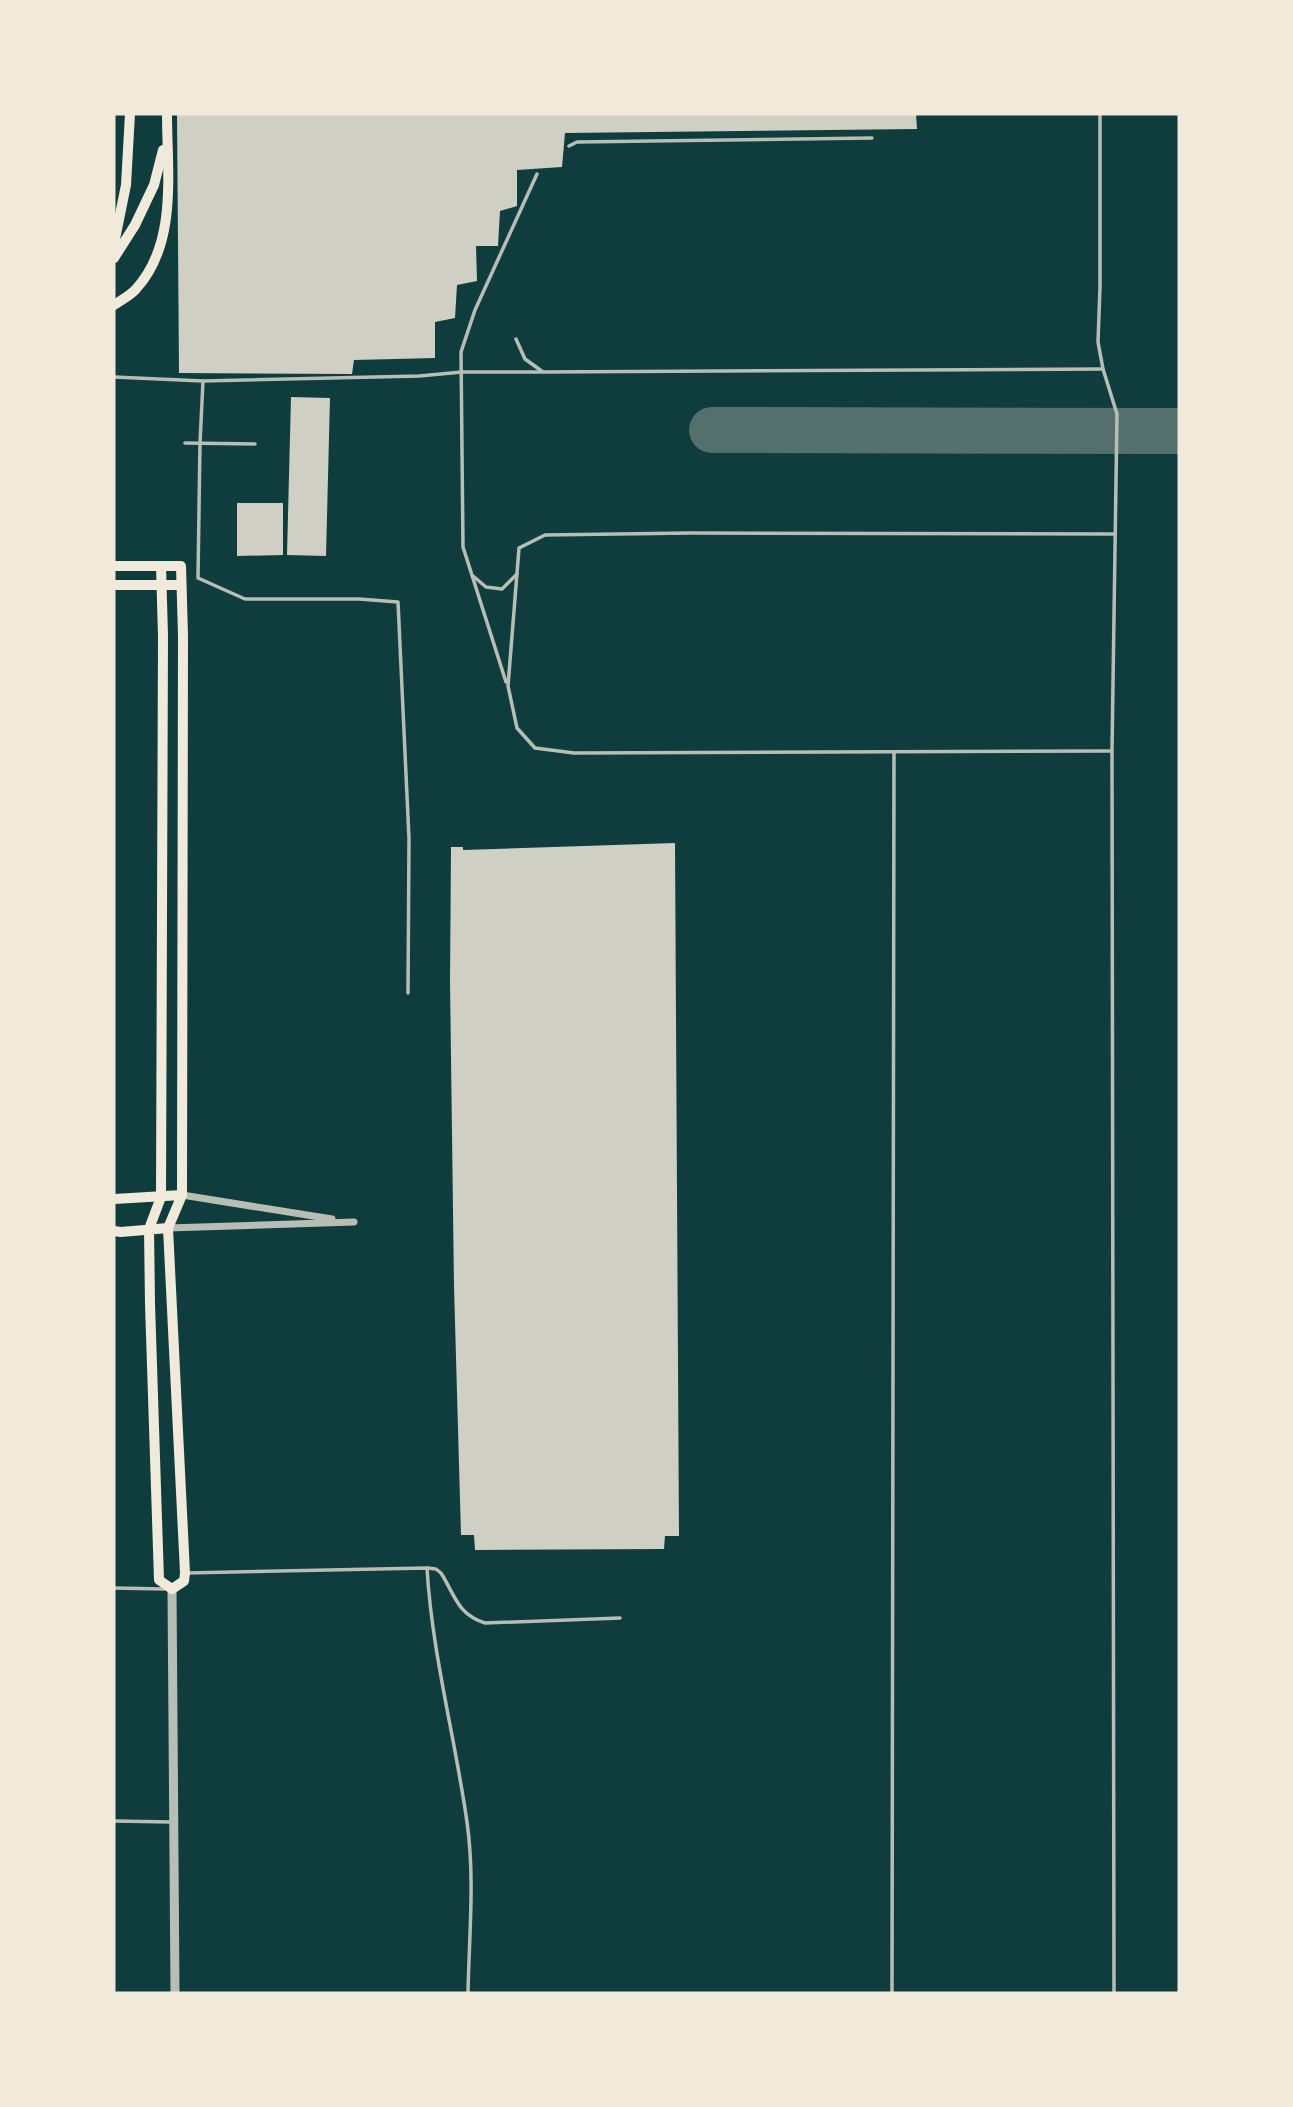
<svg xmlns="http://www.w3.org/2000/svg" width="1293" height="2107" viewBox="0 0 1293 2107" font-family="Inter,sans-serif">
  <rect width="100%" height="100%" fill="#0f3d3e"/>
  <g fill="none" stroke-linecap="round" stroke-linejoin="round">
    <!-- taxiway -->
    <path stroke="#53706d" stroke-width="46" d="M712,430L1179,431"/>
  </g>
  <!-- building -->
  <g fill="#cfcfc3">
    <path d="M177,114H916L917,129L565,133L562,167L517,170V206L500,211L498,246H476L477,281L457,285L455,318L435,322V358L354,360L352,374L179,373Z"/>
    <path d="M291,397L330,398L326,556L287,555Z"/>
    <path d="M237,503H283V555L237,556Z"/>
    <path d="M675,843L679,1536H665L664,1549L475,1550L474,1535H461L454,1286L450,981L451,847H463V850Z"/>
  </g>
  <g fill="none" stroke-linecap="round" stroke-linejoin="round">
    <!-- service -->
    <g stroke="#b8beb3" stroke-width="3.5">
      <path d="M1100,114V287L1098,342L1103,369L1117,414L1112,751L1114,1993"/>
      <path d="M569,146L577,142L872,138"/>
      <path d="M516,339L525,359L543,372L1103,369"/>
      <path d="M114,377L203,381L200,443L198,578L245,599H359L398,602L409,839L408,993"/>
      <path d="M203,381L419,376L462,372H541"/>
      <path d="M185,443L255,444"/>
      <path d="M473,576L486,587L502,589L517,574"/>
      <path d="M506,682L463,547L461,352L475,310L537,174"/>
      <path d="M1111,751L574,753L535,748L517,728L508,686L519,548L545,535L690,533L1115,534"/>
      <path d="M427,1568C432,1654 455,1737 467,1822C475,1878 469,1937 468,1993"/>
      <path d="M187,1573L427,1568L436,1569L441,1573C455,1595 457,1614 485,1623L620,1618"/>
      <path d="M114,1588L164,1589"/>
      <path d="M114,1821L171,1822"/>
      <path d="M892,1993L894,752"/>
    </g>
    <!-- minor -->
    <g stroke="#b8beb3" stroke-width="7">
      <path d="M182,1195L332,1219"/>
      <path d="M168,1228L354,1222"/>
    </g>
    <!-- tertiary -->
    <path stroke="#b8beb3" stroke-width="9" d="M172,1589L175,1993"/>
    <!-- secondary -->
    <g stroke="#f1e9da" stroke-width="10">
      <path d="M114,566H181L183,636L182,1195L168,1228L185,1573L184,1581L172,1589L159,1580L150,1304L149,1229L161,1197L163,636L161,566"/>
      <path d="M114,585H181"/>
      <path d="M114,1199L182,1195"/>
      <path d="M114,1231L121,1232L168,1228"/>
    </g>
    <!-- primary -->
    <g stroke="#f1e9da" stroke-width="10">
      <path d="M114,244L126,185L130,114"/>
      <path d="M114,258L135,225L154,185L163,150"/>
      <path d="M114,305C121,300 130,296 136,289C178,243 167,172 167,114"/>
    </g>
  </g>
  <!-- border -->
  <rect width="1293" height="2107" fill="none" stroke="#f1e9da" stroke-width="231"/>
</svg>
